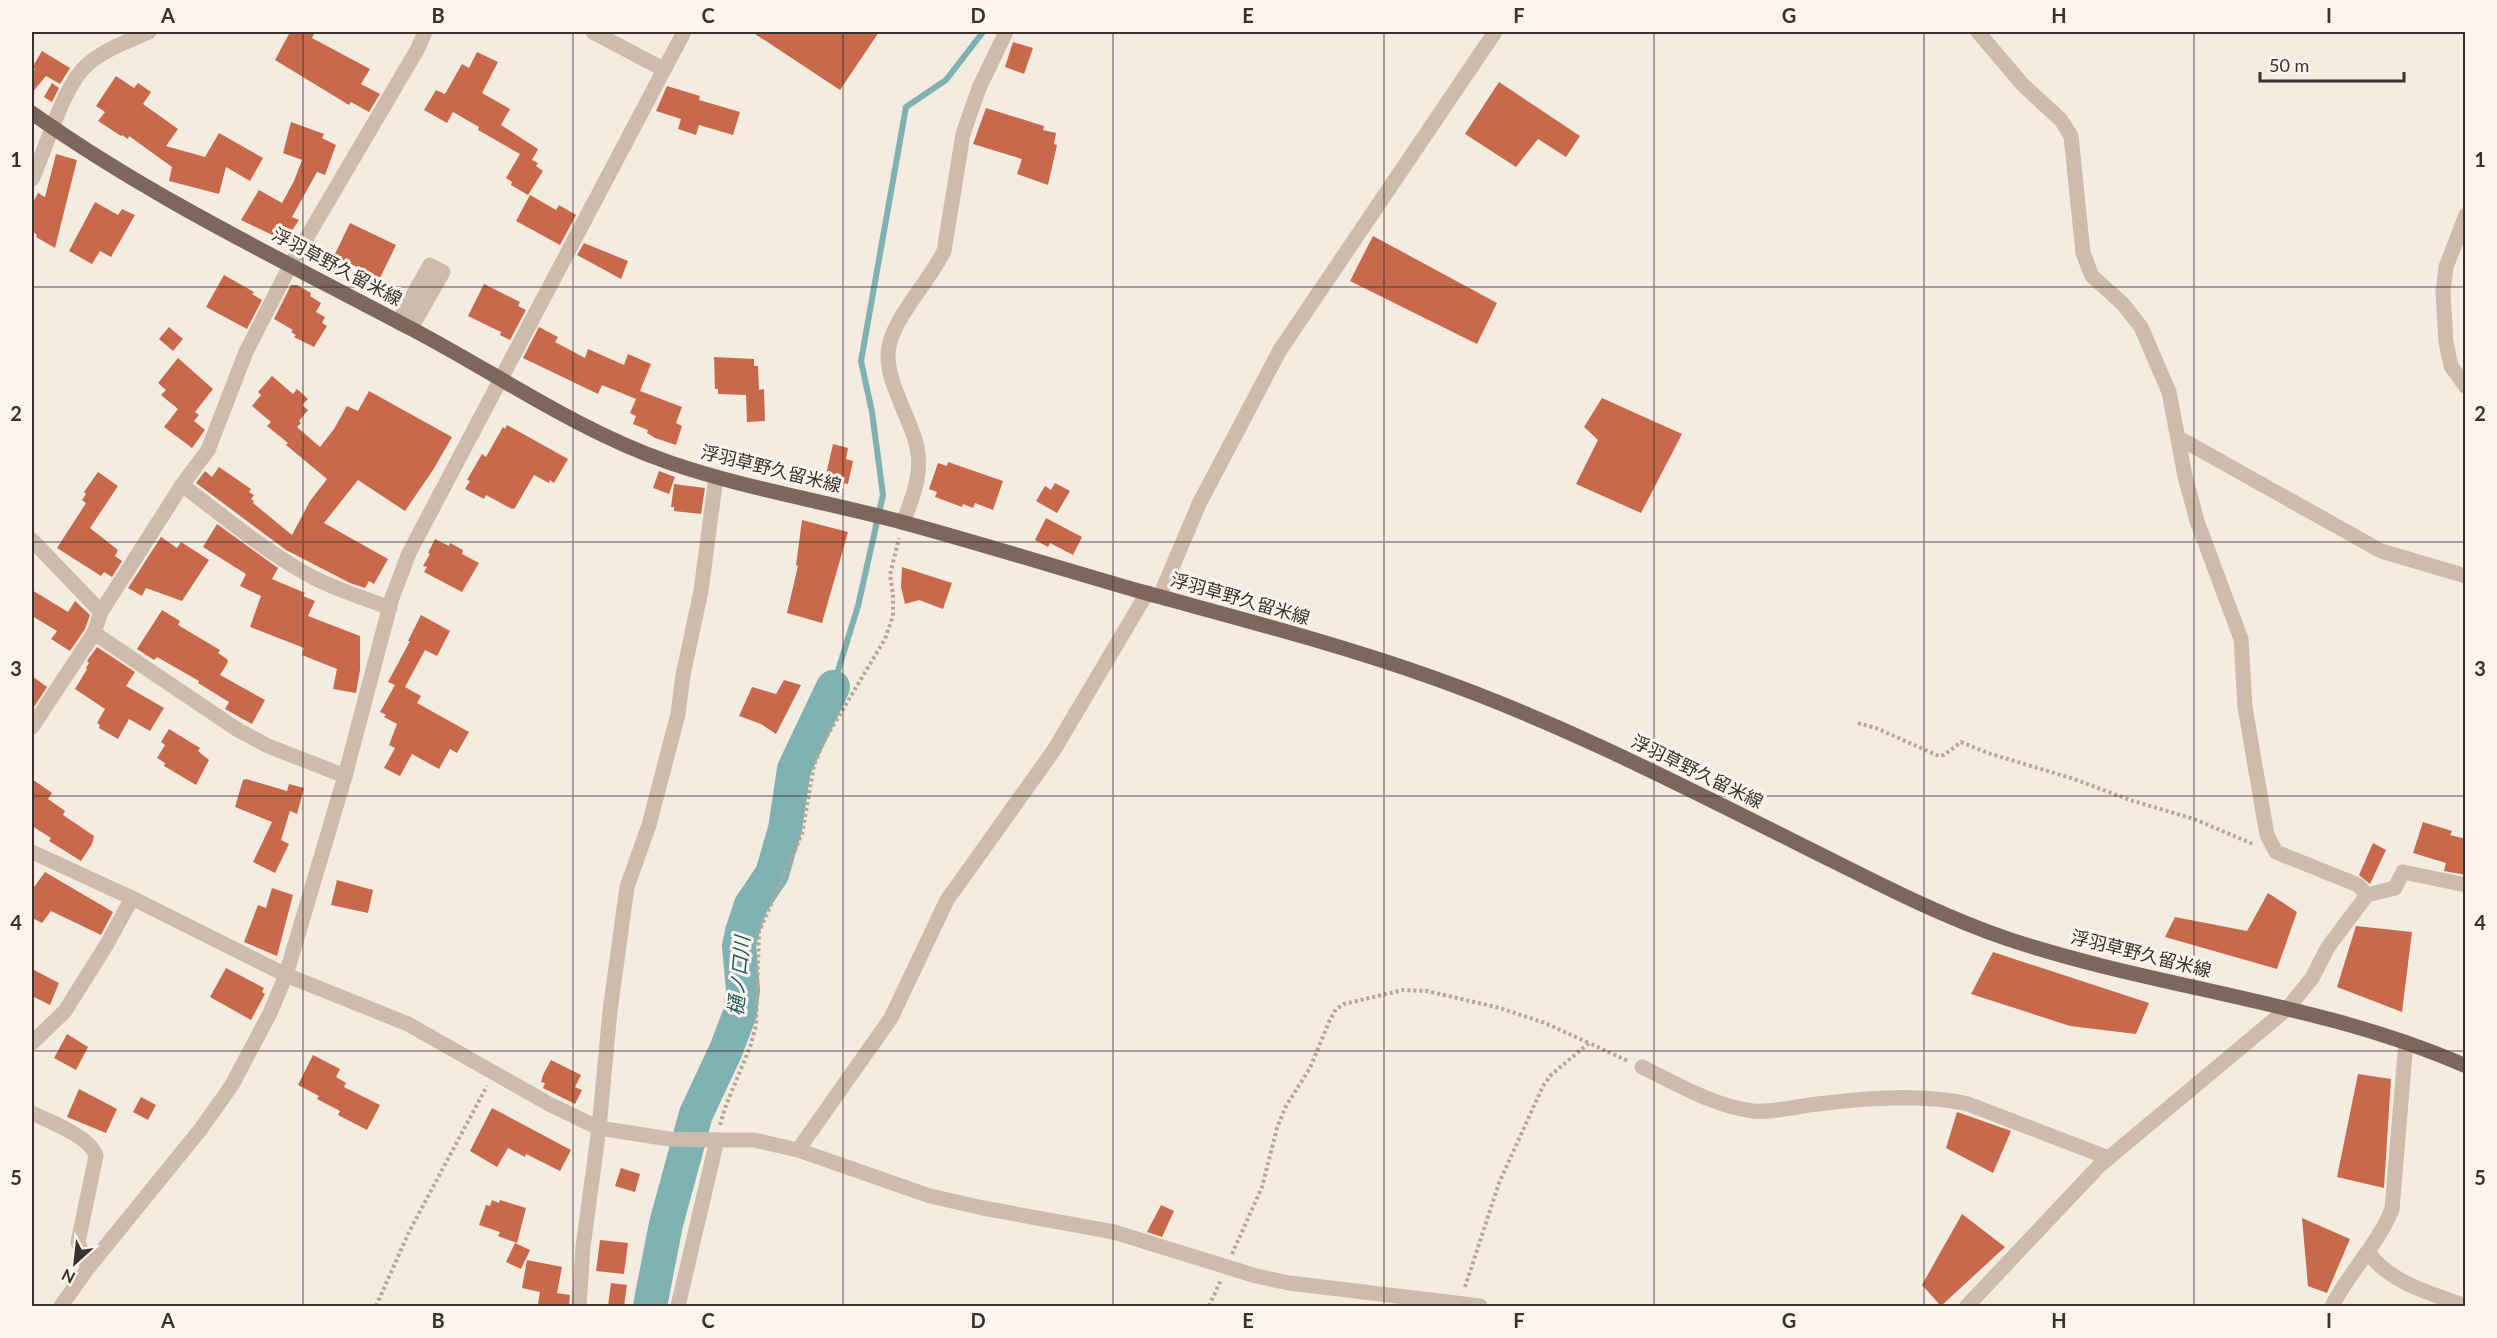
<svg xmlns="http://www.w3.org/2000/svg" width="2497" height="1338" viewBox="0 0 2497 1338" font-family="Lato,'Noto Sans JP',sans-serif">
  <rect width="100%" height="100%" fill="#f4ebe1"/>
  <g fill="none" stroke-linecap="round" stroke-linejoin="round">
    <!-- stream -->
    <path stroke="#7fb0b2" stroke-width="6" d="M833,687L858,606L883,495L872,412L861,361L906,107L946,80L983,32"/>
    <!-- river -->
    <path stroke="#7fb0b2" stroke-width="34" d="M650,1306L666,1224L696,1114L726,1050L740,1013L743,990L739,946L742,932L751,905L772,874L785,829L794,769L833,687"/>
  </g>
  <!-- building -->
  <g fill="#c8694b">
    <path d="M290,32H315L312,38L370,69L361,84L380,94L369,112L351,102L349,105L275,60Z"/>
    <path d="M752,32H879L840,90Z"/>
    <path d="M1013,42L1033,48L1024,74L1005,67Z"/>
    <path d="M42,51L70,68L60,84L46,76L32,93V74L35,69L32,68Z"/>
    <path d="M477,52L498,62L482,93L510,109L501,125L538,149L532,160L538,163L536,166L543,171L528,195L511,185L512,182L506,178L520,154L478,130L479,127L453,112L447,123L424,110L436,90L445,94L462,64L469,68Z"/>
    <path d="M116,76L134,88L138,83L151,92L143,104L178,129L166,146L205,157L219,133L263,158L250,181L226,167L219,194L169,181L172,167L129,136L128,139L122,135L121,136L98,121L105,112L96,106Z"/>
    <path d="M1499,82L1580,136L1566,157L1538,139L1516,167L1465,134Z"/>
    <path d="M52,83L59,88L52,102L44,97Z"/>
    <path d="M667,86L700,96L699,100L740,112L733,135L699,125L696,135L678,129L681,119L656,111Z"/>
    <path d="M986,108L1044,126L1043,130L1056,133L1054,144L1057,145L1048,185L1017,174L1022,159L973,144Z"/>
    <path d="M291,122L324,134L322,138L336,145L325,175L317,172L292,217L299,220L285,241L241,220L259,190L282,203L294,181L302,160L283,153Z"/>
    <path d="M56,154L77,160L55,248L36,237L37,235L32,231V204L38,193L45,197Z"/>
    <path d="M530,195L556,210L559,205L576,215L560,245L516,221Z"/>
    <path d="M95,202L118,215L122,209L135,215L111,257L100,251L92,264L69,251Z"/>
    <path d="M350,223L396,245L380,278L334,256Z"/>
    <path d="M1373,236L1497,303L1477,344L1350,281Z"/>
    <path d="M584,243L628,261L621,279L577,255Z"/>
    <path d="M224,275L254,292L252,294L262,300L247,329L206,307Z"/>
    <path d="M484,284L520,302L518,306L526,310L510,340L500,335L501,332L468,316Z"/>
    <path d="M291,285H297L311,293L310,296L321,303L316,312L325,317L322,323L327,326L314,347L294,337L296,335L291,332L293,330L274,319Z"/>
    <path d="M169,327L183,339L173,351L159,339Z"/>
    <path d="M539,327L558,337L555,342L585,358L588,349L624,365L628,354L651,364L640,391L682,407L676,423L682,426L676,445L655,438L647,433L648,430L633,424L636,416L630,413L636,399L602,385L598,394L523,358Z"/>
    <path d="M714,357L754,359V366H758L759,390L764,389L765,421L747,422L746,395L718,394V389H715Z"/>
    <path d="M178,358L213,389L195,412L199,415L194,421L205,430L192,448L164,427L178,409L161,395L166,390L158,383Z"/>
    <path d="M272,376L293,394L297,389L308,399L302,405L308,410L299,421L301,423L297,427L320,447L334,429L347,406L358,411L369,391L452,437L433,470L405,511L358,480L324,523L388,559L374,584L369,581L365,588L350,583L286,550L196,483L205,471L212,477L219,467L251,489L249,492L254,495L251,499L254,501L253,503L292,535L310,501L327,479L286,445L288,443L267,426L271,422L252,406L261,395L258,392Z"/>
    <path d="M1602,398L1682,434L1641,513L1576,484L1598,440L1584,427Z"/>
    <path d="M507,425L568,459L554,483L550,480L549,483L534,475L515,508L512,509L486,495L484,499L465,489L470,481L467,480L482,454L486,457L503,427L505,429Z"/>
    <path d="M833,444L848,448L846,459L853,461L848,484L825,479Z"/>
    <path d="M948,462L1003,481L993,510L975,503L973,508L963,504L962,507L935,497L937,492L929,489L938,463L947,466Z"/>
    <path d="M659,471L675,477L669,494L653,488Z"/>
    <path d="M98,472L118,486L90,528L118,550L115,556L122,561L112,577L104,572L101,576L57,548L86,503L82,500L86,494L84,492Z"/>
    <path d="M1055,483L1070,491L1057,513L1036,501L1045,486L1051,490Z"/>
    <path d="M674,484L705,488L701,514L674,511V507H671Z"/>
    <path d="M1046,518L1082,537L1073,555L1050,543L1048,547L1035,540Z"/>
    <path d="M802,520L848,532L822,623L787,613L798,566L796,565Z"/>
    <path d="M217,524L278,568L272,579L305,593L303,596L315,601L308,616L360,636V670L356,693L333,689L337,669L302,655L304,648L250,627L261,596L240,586L246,574L203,547Z"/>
    <path d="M161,537L177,548L181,542L209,560L182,601L146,588L142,596L128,588Z"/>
    <path d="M435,539L449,546L450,543L463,550L462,554L479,563L462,592L424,572L427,567L423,566L430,554L428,553Z"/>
    <path d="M902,567L952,583L943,609L919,600L905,604L901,587Z"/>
    <path d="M32,590L68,612L75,601L90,615L85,629L70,651L51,639L57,631L32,616Z"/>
    <path d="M162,610L180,621L178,625L220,650L218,653L227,659L228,662L220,675L265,700L252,724L225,709L229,702L198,683L199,681L157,657L154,660L137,649Z"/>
    <path d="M421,615L450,631L437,656L425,650L405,687L421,696L417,703L469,732L457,753L450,749L439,769L412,754L400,776L384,768L395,748L389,745L397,724L384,717L386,715L380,712L395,685L388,682L410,641H408Z"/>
    <path d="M97,647L135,672L126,686L164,708L150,731L129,719L118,739L99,728L100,725L97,723L105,709L75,689L87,669L86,668L89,663L87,661Z"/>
    <path d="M32,676L47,687L32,710Z"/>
    <path d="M784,680L801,685L776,734L761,724L739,716L752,687L776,694Z"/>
    <path d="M169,729L200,748L198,751L209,760L196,785L164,766L165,763L157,758L165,745L161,742Z"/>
    <path d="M32,779L52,793L48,799L65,811L63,815L94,836L92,844L81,861L49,841L51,838L32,826Z"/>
    <path d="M246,779L287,791L289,784L304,788L297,814L290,811L281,840L289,844L275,873L253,862L272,822L235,807L243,780Z"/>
    <path d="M2423,822L2452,831L2450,835L2466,839V875L2444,871L2446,863L2413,853Z"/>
    <path d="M2373,843L2386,850L2370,884L2359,875Z"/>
    <path d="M45,872L113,912L101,935L51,911L42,923L32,918V890Z"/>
    <path d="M337,880L373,890L368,913L331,905Z"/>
    <path d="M272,888L293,895L277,956L244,942L258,905L266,908Z"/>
    <path d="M2268,893L2297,912L2277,969L2165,937L2175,917L2247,931Z"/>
    <path d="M2356,926L2412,932L2402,1012L2337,987Z"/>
    <path d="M1993,952L2149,1003L2136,1034L2070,1026L1971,994Z"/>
    <path d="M226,968L264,988L262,992L265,994L251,1020L210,997Z"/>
    <path d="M32,969L59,983L50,1005L32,996Z"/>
    <path d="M67,1034L88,1047L76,1070L54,1058Z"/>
    <path d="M313,1055L340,1069L336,1077L346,1083L344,1087L380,1105L367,1130L338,1115L340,1111L317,1099L319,1096L298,1085Z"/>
    <path d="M551,1060L581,1075L575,1087L582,1090L575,1104L543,1088L545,1083L541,1082L543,1075Z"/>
    <path d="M2358,1074L2391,1079L2384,1188L2337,1177Z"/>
    <path d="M79,1089L117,1109L106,1133L67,1117Z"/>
    <path d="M141,1097L156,1105L148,1120L133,1112Z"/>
    <path d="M492,1108L571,1150L560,1171L526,1154L525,1157L508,1148L497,1167L470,1151Z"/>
    <path d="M1957,1112L2011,1131L1993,1173L1946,1148Z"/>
    <path d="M621,1168L640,1174L635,1192L615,1186Z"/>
    <path d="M492,1200L499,1203L500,1200L526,1208L517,1243L498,1236L500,1232L479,1225L486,1205L490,1206Z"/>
    <path d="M1161,1205L1174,1211L1162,1237L1147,1232Z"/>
    <path d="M1962,1214L2005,1247L1941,1306L1922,1285Z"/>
    <path d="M2302,1218L2350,1239L2327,1293L2308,1286Z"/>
    <path d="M600,1240L628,1243L624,1274L596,1271Z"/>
    <path d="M515,1243L530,1250L521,1269L506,1262Z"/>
    <path d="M527,1260L562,1267L557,1293L570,1295L569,1306L538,1304L540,1292L522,1288Z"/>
    <path d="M611,1283L627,1285L624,1306H608Z"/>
  </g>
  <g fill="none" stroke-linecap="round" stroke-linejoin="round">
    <!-- path -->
    <g stroke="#b9a596" stroke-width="4" stroke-dasharray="3 3" stroke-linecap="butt">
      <path d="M1858,723L1876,728L1939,756L1944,755L1961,742L1988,753L2074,779L2130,800L2194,819L2253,844"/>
      <path d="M720,1125L725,1108L750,1047L756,1026L759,932L802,834L814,765L824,741L885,639L893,616V594L890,575L899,538"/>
      <path d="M1232,1254L1262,1187L1277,1128L1286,1106L1310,1068L1329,1022L1336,1009L1344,1004L1403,990L1427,991L1500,1008L1545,1023L1589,1043"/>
      <path d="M1465,1287L1499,1183L1543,1086L1551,1075L1589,1043L1628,1061"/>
      <path d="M376,1306L410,1230L487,1086"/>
      <path d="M1209,1306L1221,1280"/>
    </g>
    <!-- minor -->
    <g stroke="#cdbbac" stroke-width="15">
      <path d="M593,32L663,69"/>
      <path d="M1978,32L2023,85L2061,120L2071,136L2083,253L2092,276L2123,304L2141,327L2169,392L2185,476L2197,521L2241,639L2245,707L2267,835L2276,852L2358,885L2367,895"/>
      <path d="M32,179C47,147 63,85 88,64C105,49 129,41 149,32"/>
      <path d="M2466,215L2446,267L2443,293L2446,342L2451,366L2466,387"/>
      <path d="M398,322L430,265L443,272L411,328"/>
      <path d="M2179,438L2381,551L2466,576"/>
      <path d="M182,485C222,515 261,548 305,573C331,588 361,597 390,608"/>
      <path d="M903,523C912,498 923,474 917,447C910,415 880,374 890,342C898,313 930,280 944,251L963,134L979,88L1006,32"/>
      <path d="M32,540L101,612"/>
      <path d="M1160,596L1199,504L1280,350L1495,32"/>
      <path d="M94,633L238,730L268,746L345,776"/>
      <path d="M32,727L94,633L101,612L182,485L208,450L246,352L290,266L417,50L425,32"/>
      <path d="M32,852L132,898L286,975L408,1024L549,1104L599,1128L669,1139L717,1140"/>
      <path d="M32,1043L65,1011L107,944L132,898"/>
      <path d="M1642,1067C1677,1084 1714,1106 1753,1111C1773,1113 1797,1106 1817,1104C1864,1098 1922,1093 1968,1104L2109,1158"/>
      <path d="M32,1113C50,1122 90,1136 96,1156L78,1242L88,1268"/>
      <path d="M798,1150L891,1018L947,900L1054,750L1147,593"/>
      <path d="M2368,1252C2388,1282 2432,1294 2466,1306"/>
      <path d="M61,1306L88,1268L200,1130L232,1085L270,1013L286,975L345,776L392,598L409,553L684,32"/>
      <path d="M579,1306L583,1247L599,1128L610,1011L627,887L649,825L678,714L683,675L701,591L716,477"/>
      <path d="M678,1306L717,1140H754L798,1150L930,1196L983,1208L1114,1232L1256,1276L1289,1283L1480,1306"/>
      <path d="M1967,1306L2099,1166L2287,1009L2312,978L2328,947L2367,895L2395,888L2403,872L2466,885"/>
      <path d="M2332,1306C2349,1272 2378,1245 2392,1209L2406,1042"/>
    </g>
    <!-- major -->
    <path stroke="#7d675c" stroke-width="15" d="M32,113C150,197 282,260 410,328C496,373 576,430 668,462C743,488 822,501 898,521C979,543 1059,568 1139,591C1237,618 1335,643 1431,677C1559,722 1681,785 1803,846C1870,879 1937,915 2008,939C2158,989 2320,1002 2466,1066"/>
  </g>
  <!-- grid -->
  <path fill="none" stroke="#3b302b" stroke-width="1.5" stroke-opacity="0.55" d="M303,32V1306M573,32V1306M843,32V1306M1113,32V1306M1384,32V1306M1654,32V1306M1924,32V1306M2194,32V1306M32,287H2466M32,542H2466M32,796H2466M32,1051H2466"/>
  <g text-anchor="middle" stroke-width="6" stroke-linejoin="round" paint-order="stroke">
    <!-- street labels -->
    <g font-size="18" fill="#3b302b" stroke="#fbf5ee">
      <text transform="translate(337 267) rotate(28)" y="6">浮羽草野久留米線</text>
      <text transform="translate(771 469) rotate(14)" y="6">浮羽草野久留米線</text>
      <text transform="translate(1240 599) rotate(16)" y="6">浮羽草野久留米線</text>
      <text transform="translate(1697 772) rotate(26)" y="6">浮羽草野久留米線</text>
      <text transform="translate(2141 954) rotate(14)" y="6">浮羽草野久留米線</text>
    </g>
    <!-- water labels -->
    <g font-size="20" font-style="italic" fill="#1f5a5e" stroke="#fbf5ee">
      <text transform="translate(739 976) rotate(-85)" y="7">樋ノ口川</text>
    </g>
  </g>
  <!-- border -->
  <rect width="2497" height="1338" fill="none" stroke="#fbf5ee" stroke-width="66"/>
  <!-- north arrow -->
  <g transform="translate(75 1263) rotate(207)" stroke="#fbf5ee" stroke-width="4.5" paint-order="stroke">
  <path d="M0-4.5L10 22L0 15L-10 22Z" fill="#3b302b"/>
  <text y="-9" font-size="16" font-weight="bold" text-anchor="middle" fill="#3b302b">N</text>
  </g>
  <!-- scale -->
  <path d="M2260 72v9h144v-9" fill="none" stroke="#3b302b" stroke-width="3"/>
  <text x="2269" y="72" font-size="18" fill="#3b302b" stroke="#fbf5ee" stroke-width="4.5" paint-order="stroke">50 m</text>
  <rect x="33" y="33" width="2431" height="1272" fill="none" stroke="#3b302b" stroke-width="2"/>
  <g font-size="20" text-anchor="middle" font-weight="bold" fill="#3b302b">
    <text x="168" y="23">A</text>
    <text x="438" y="23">B</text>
    <text x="708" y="23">C</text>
    <text x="978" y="23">D</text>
    <text x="1248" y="23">E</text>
    <text x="1519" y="23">F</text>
    <text x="1789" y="23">G</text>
    <text x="2059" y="23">H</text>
    <text x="2329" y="23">I</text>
    <text x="16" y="167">1</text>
    <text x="2480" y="167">1</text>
    <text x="16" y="421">2</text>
    <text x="2480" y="421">2</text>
    <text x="16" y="676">3</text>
    <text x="2480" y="676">3</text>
    <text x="16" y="930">4</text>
    <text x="2480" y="930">4</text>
    <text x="16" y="1185">5</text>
    <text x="2480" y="1185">5</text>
    <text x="168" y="1328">A</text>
    <text x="438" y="1328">B</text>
    <text x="708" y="1328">C</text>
    <text x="978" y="1328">D</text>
    <text x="1248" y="1328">E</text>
    <text x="1519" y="1328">F</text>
    <text x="1789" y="1328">G</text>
    <text x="2059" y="1328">H</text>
    <text x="2329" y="1328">I</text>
  </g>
</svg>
